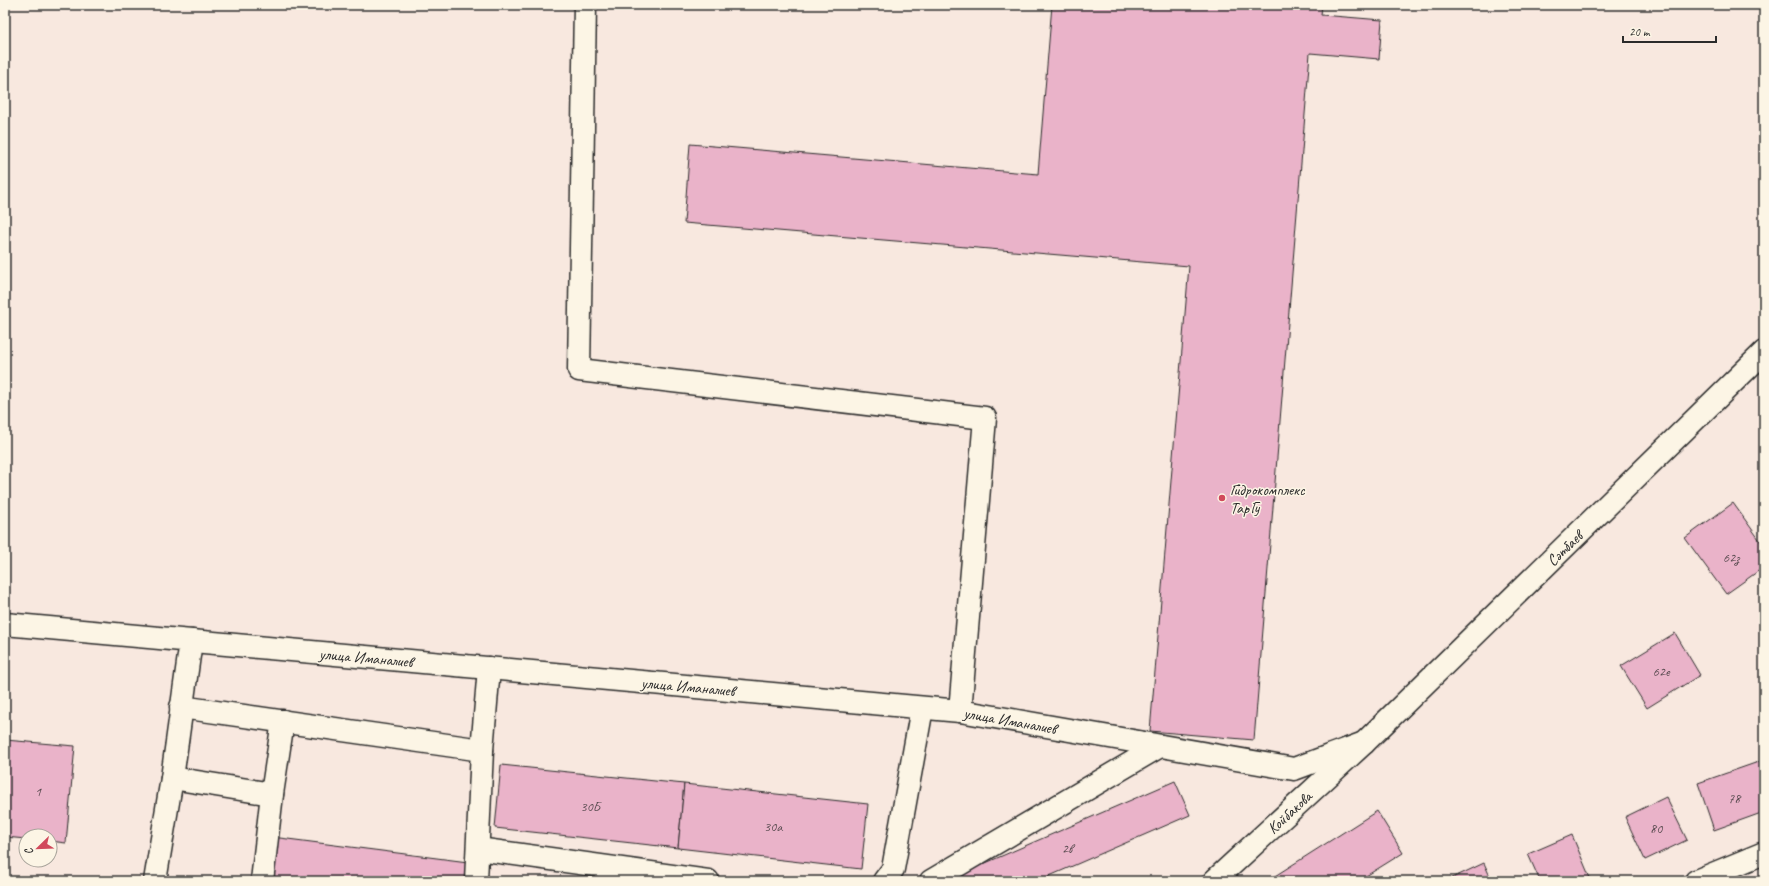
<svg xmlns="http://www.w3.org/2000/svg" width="1769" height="886" viewBox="0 0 1769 886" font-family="Caveat,sans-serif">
  <rect width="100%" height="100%" fill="#f8e8df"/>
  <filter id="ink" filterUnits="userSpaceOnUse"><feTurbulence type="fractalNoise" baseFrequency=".025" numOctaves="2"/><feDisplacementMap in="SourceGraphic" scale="8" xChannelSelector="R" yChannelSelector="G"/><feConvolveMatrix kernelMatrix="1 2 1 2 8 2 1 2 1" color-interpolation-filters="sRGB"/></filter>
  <g filter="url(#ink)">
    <!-- building -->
    <g fill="#eab3c9" stroke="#2b2b2b">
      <path d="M1052,5H1322L1321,15L1382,20L1379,59L1310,53L1254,740L1150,731L1189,266L684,223L690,144L1038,174Z"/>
      <path d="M1733,503L1764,546V567L1726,594L1685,538Z"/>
      <path d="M1675,633L1700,675L1647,708L1621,666Z"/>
      <path d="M5,740L75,746L66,843L50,841V836H26V839L5,837Z"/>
      <path d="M1764,760V812L1714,830L1698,783Z"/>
      <path d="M501,765L684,784L678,848L495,828Z"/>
      <path d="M1175,781L1190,815L1038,881H944Z"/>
      <path d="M684,784L868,804L861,869L678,848Z"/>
      <path d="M1666,797L1687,840L1645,860L1625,817Z"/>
      <path d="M1377,811L1403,853L1358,881H1267Z"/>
      <path d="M1572,835L1590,878L1582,881H1540L1528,854Z"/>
      <path d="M272,837L468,862L466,881H268Z"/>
      <path d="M1484,863L1492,881H1446Z"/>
    </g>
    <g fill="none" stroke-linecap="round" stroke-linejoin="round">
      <!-- minor casing -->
      <g stroke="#2b2b2b" stroke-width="25">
        <g id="minor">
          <path d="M585,5L579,370L985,418L960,711"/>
          <path d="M5,624L960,711L1294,769L1364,743"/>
          <path d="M181,707L482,750"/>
          <path d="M172,778L272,794"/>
          <path d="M478,849L708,881"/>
          <path d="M155,881L172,778L191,641"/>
          <path d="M262,881L272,794L283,721"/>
          <path d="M476,881L482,750L489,668"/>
          <path d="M884,881L893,869L922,708"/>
          <path d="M931,881L1160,746"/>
          <path d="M1214,881L1364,743L1764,352"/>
          <path d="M1696,881L1764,853"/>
        </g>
      </g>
      <!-- minor -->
      <use href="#minor" stroke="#fcf5e5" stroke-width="22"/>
    </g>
  </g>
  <!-- markers -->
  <circle fill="#d1495b" stroke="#fcf5e5" stroke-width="1.5" cx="1222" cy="498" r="4"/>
  <g text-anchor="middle" stroke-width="3" stroke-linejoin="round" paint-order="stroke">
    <!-- number labels -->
    <g font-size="14" fill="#5b4d52">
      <text x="1731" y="562">62з</text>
      <text x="1661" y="676">62е</text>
      <text x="38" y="796">1</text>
      <text x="1734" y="803">78</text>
      <text x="590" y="811">30Б</text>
      <text x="773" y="831">30а</text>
      <text x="1656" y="833">80</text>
      <text x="1067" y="853">2в</text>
    </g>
    <!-- poi labels -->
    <g font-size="16" fill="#2b2b2b" stroke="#fcf5e5" text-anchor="start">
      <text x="1230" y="495">Гидрокомплекс<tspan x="1230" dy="18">ТарГу</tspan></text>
    </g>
    <!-- street labels -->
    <g font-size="16" fill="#2b2b2b" stroke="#fcf5e5">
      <text transform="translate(1564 548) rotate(-44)" y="6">Сәтбаев</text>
      <text transform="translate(366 657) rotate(5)" y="6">улица Иманалиев</text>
      <text transform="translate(688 686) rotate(5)" y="6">улица Иманалиев</text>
      <text transform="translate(1010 720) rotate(10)" y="6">улица Иманалиев</text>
      <text transform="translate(1289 812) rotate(-43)" y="6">Койбакова</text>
    </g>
  </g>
  <!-- margin -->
  <rect width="1769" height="886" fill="none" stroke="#fcf5e5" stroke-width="20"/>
  <rect x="10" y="10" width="1749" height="866" fill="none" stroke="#2b2b2b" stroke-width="1.5" filter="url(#ink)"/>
  <!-- north arrow -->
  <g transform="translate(38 848) rotate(247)"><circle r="19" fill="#fcf5e5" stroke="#a8a49b"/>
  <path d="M0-3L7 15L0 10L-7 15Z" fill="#d1495b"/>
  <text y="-6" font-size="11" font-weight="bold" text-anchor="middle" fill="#2b2b2b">С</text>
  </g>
  <!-- scale -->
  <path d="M1623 36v6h93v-6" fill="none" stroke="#2b2b2b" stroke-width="2"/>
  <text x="1629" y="36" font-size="12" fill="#2b2b2b" stroke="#fcf5e5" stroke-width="3" paint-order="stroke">20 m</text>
</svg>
